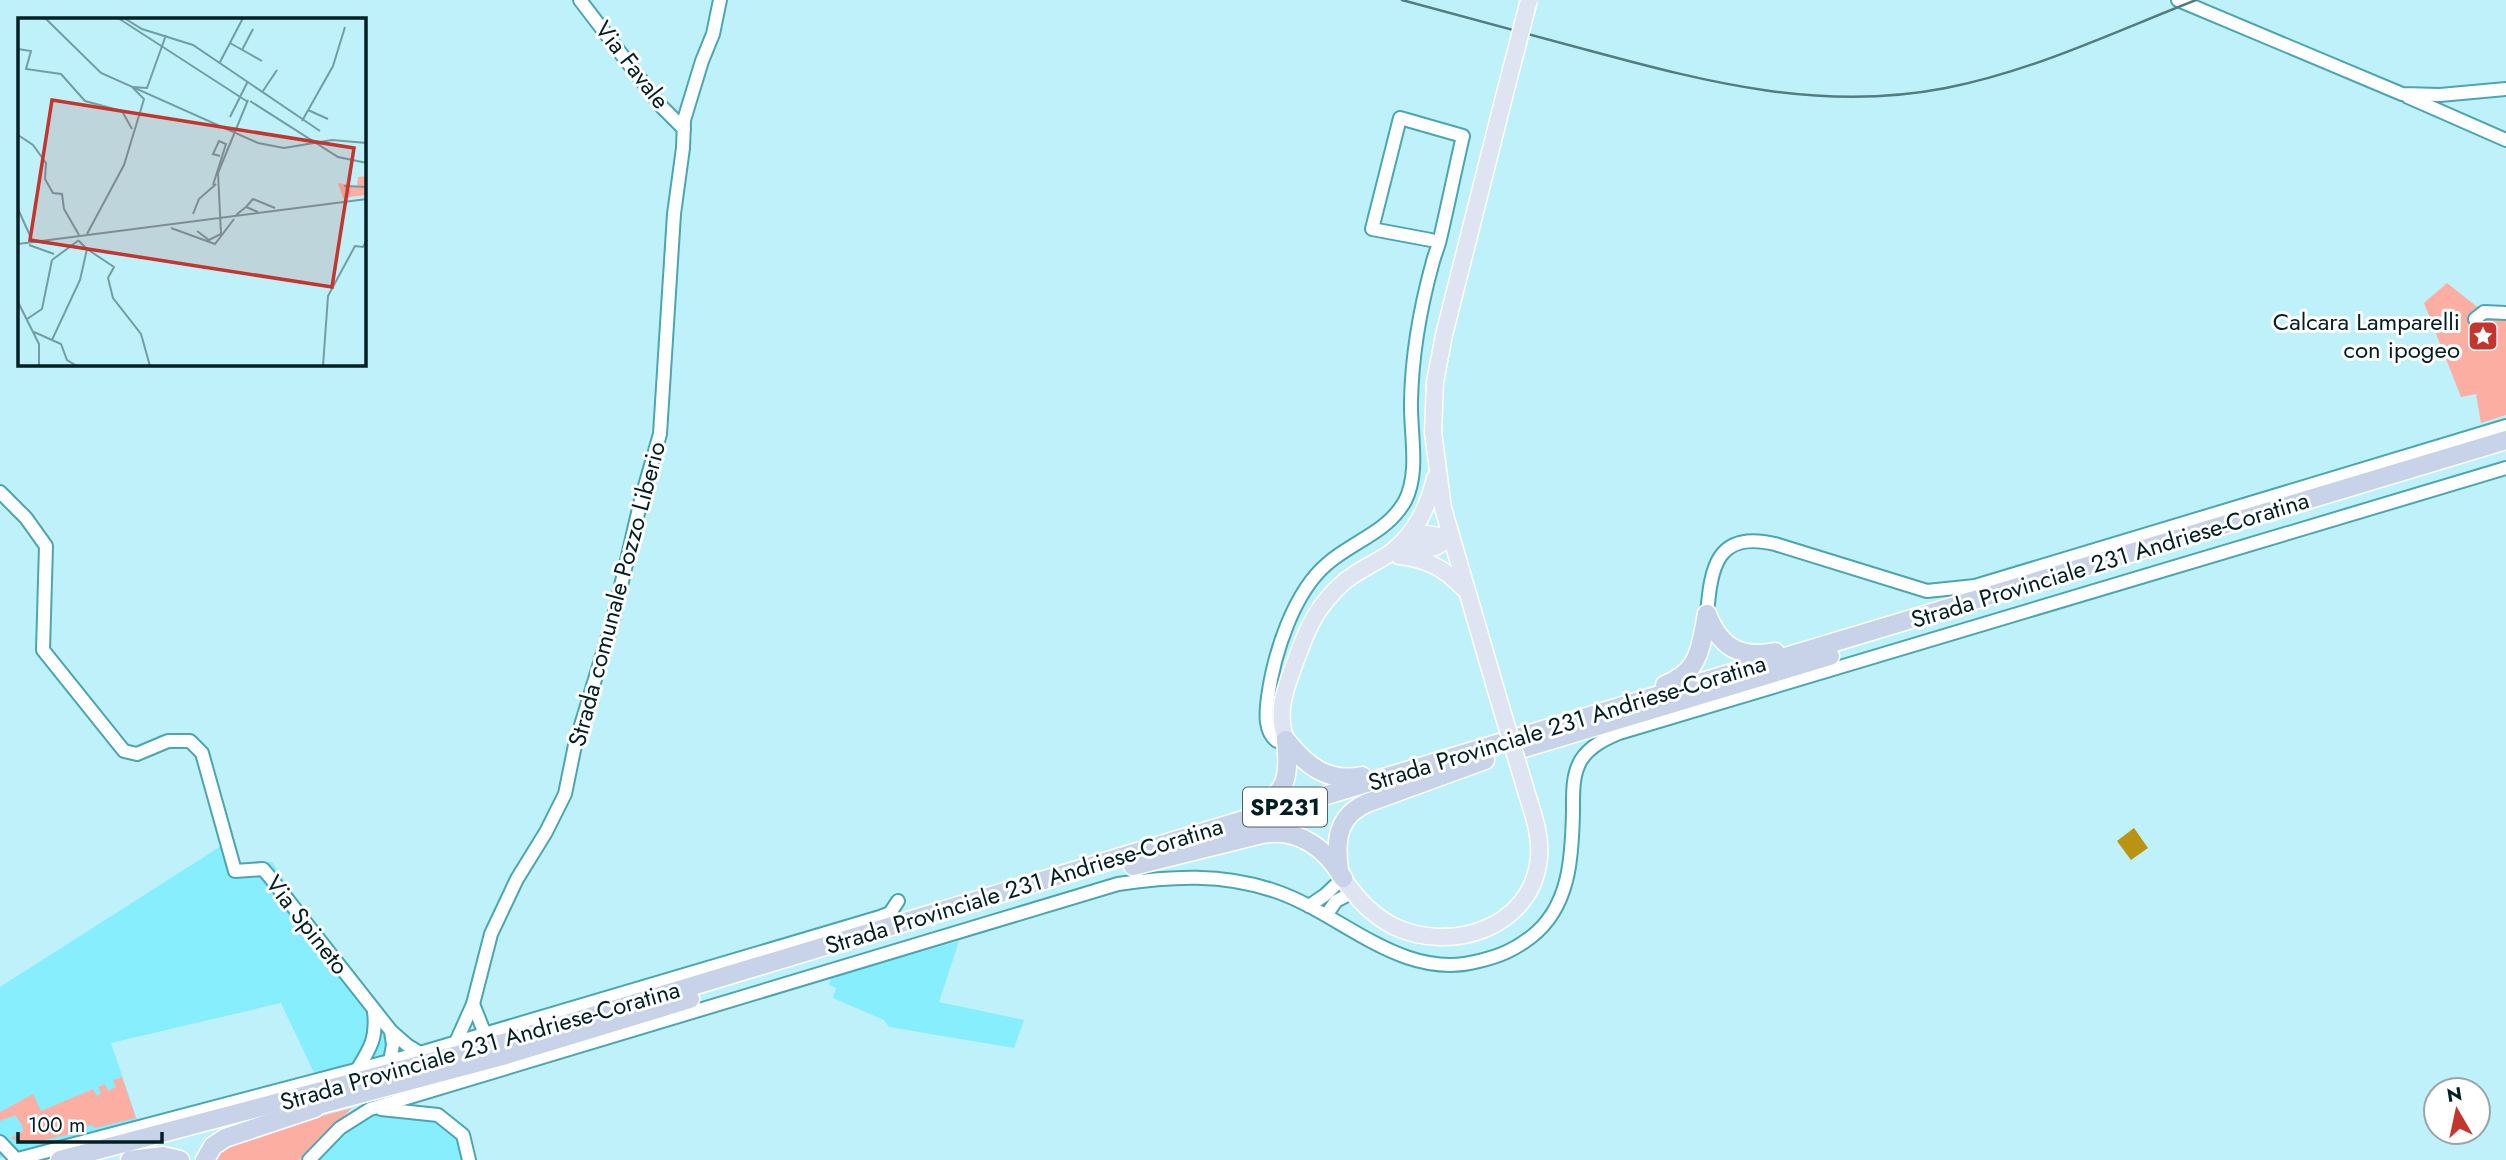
<svg xmlns="http://www.w3.org/2000/svg" width="2506" height="1160" viewBox="0 0 2506 1160" font-family="Jost,sans-serif">
  <rect width="100%" height="100%" fill="#bef1f9"/>
  <!-- built -->
  <g fill="#87eefe">
    <path d="M229,841L237,864L272,862L338,959L389,1021L420,1049L315,1075L281,1003L111,1043L138,1123L0,1158V987Z"/>
    <path d="M959,941L939,1002L1024,1020L1014,1048L889,1027L884,1020L833,998L836,988L829,985L831,978Z"/>
    <path d="M376,1112L437,1118L460,1138L466,1160H315L349,1126Z"/>
  </g>
  <!-- green -->
  <g fill="#fdaea3">
    <path d="M2447,283L2476,306L2506,312V415L2481,423L2476,394L2461,397L2424,303Z"/>
    <path d="M122,1077L136,1118L95,1128L92,1125L80,1128L78,1133L34,1142L23,1143L10,1138L23,1131L22,1125L15,1115L0,1121V1112L33,1094L41,1111L93,1089L97,1096L101,1093L98,1087L105,1084L108,1091L116,1087L113,1080Z"/>
    <path d="M352,1108L299,1160H211L235,1139Z"/>
  </g>
  <!-- water -->
  <path fill="#bb9313" d="M2134,828L2148,848L2131,860L2117,841Z"/>
  <g fill="none" stroke-linecap="round" stroke-linejoin="round">
    <!-- minor casing -->
    <g stroke="#4aa6b3" stroke-width="16">
      <g id="minor">
        <path d="M580,0L661,106L684,129"/>
        <path d="M2178,0L2402,94L2440,95L2506,89"/>
        <path d="M2408,97L2506,140"/>
        <path d="M2475,319L2484,312L2506,313"/>
        <path d="M0,492L26,518L46,546L43,650L124,751L137,754L168,741H190L202,753L235,871L263,869L269,876L391,1031L393,1045L390,1061"/>
        <path d="M1707,614C1711,568 1716,530 1775,544L1927,591L1975,586L2506,426"/>
        <path d="M1286,740L1277,741C1264,732 1266,712 1268,697C1274,654 1293,593 1327,564C1353,541 1387,533 1405,501C1420,472 1410,433 1411,401C1412,356 1420,309 1432,265C1434,256 1438,248 1440,239C1448,205 1455,170 1463,136L1400,118L1372,229L1431,240"/>
        <path d="M1309,906L1325,895L1343,878"/>
        <path d="M1327,914L1336,901L1353,892"/>
        <path d="M473,1004L485,1034"/>
        <path d="M391,1031L407,1045L420,1053"/>
        <path d="M456,1042L473,1004L491,934L517,879L546,832L565,794L575,745L613,620L641,500L660,434L674,214L683,148L684,120L702,61L713,34L720,0"/>
        <path d="M357,1070C371,1047 377,1038 374,1011"/>
        <path d="M381,1109L438,1115L463,1135L469,1160"/>
        <path d="M0,1142L16,1159"/>
        <path d="M14,1160L420,1053L880,917L890,913L898,901"/>
        <path d="M309,1160L340,1128L370,1109L1118,884C1172,876 1222,873 1275,891C1343,914 1402,982 1479,961C1500,956 1514,950 1531,937C1570,907 1572,857 1573,812C1573,795 1572,775 1581,760C1590,746 1605,739 1619,733L2506,468"/>
      </g>
    </g>
    <!-- major casing -->
    <g stroke="#fff" stroke-width="19">
      <g id="major">
        <path d="M1403,543L1427,534L1451,538"/>
        <path d="M1407,554L1435,547L1451,538"/>
        <path d="M1399,556C1427,559 1444,568 1463,588"/>
        <path d="M1498,697L1443,508L1433,432L1435,382L1444,335L1504,97"/>
        <path d="M1286,740C1277,715 1283,695 1292,671C1302,644 1310,617 1331,595C1344,579 1361,570 1379,560C1410,543 1427,512 1435,478"/>
        <path d="M1343,878C1356,898 1372,915 1393,926C1451,954 1533,928 1539,857C1541,835 1533,814 1527,794"/>
      </g>
    </g>
    <!-- highway casing -->
    <g stroke="#fff" stroke-width="21">
      <g id="highway">
        <path d="M1707,614C1720,647 1740,659 1775,652"/>
        <path d="M1665,685C1701,670 1700,648 1707,614"/>
        <path d="M1286,740C1306,765 1327,783 1362,776"/>
        <path d="M1521,749L1830,656"/>
        <path d="M1252,809C1288,796 1290,774 1286,740"/>
        <path d="M1133,866L1262,834C1297,827 1326,848 1343,878"/>
        <path d="M1339,870C1335,841 1337,816 1367,803L1485,760"/>
        <path d="M303,1109L506,1055L690,999"/>
        <path d="M60,1160L503,1043L2506,440"/>
        <path d="M130,1160L163,1156L180,1160"/>
        <path d="M205,1160L213,1146L225,1138L315,1108"/>
      </g>
    </g>
    <!-- minor -->
    <use href="#minor" stroke="#fff" stroke-width="12"/>
    <!-- major -->
    <use href="#major" stroke="#dee4f2" stroke-width="16"/>
    <!-- highway -->
    <use href="#highway" stroke="#c8d2e9" stroke-width="18"/>
    <!-- rail -->
    <path stroke="#547b80" stroke-width="2.5" d="M1402,0C1465,17 1528,34 1591,51C1710,83 1822,112 1946,88C2033,71 2114,32 2196,0"/>
    <!-- major-bridge casing -->
    <g stroke="#fff" stroke-width="19" stroke-linecap="butt">
      <g id="major-bridge">
        <path d="M1504,97L1529,0"/>
        <path d="M1498,697L1527,794"/>
      </g>
    </g>
    <!-- major-bridge -->
    <use href="#major-bridge" stroke="#dee4f2" stroke-width="16"/>
  </g>
  <!-- icons -->
  <defs>
    <g id="sight-square" transform="scale(1.575)"><rect x="-9" y="-9" width="18" height="18" rx="4" fill="#c4362d" stroke="#fff"/><path d="M0-6L1.8-2.2L6-1.7L2.9 1.2L3.7 5.4L0 3.3L-3.7 5.4L-2.9 1.2L-6-1.7L-1.8-2.2Z" fill="#fff"/></g>
  </defs>
  <g fill-rule="evenodd">
    <use href="#sight-square" x="2483" y="336"/>
  </g>
  <g text-anchor="middle" stroke-width="6" stroke-linejoin="round" paint-order="stroke">
    <!-- shield labels -->
    <rect fill="#fff" stroke="#4e6265" stroke-width="2" x="1243" y="787.5" width="84" height="39" rx="5"/>
    <g font-size="23" font-weight="bold" fill="#021f23">
      <text x="1285" y="815">SP231</text>
    </g>
    <!-- street labels -->
    <g font-size="24" fill="#021f23" stroke="#fff">
      <text transform="translate(632 65) rotate(52)" y="8">Via Favale</text>
      <text transform="translate(2110 560) rotate(-17)" y="8">Strada Provinciale 231 Andriese-Coratina</text>
      <text transform="translate(617 594) rotate(-75)" y="8">Strada comunale Pozzo Liberio</text>
      <text transform="translate(1567 723) rotate(-17)" y="8">Strada Provinciale 231 Andriese-Coratina</text>
      <text transform="translate(1024 886) rotate(-17)" y="8">Strada Provinciale 231 Andriese-Coratina</text>
      <text transform="translate(307 925) rotate(52)" y="8">Via Spineto</text>
      <text transform="translate(480 1046) rotate(-16)" y="8">Strada Provinciale 231 Andriese-Coratina</text>
    </g>
    <!-- poi labels -->
    <g font-size="24" fill="#021f23" stroke="#fff" text-anchor="end">
      <text x="2460" y="330">Calcara Lamparelli<tspan x="2460" dy="28">con ipogeo</tspan></text>
    </g>
  </g>
  <!-- overview -->
  <g transform="translate(18 18)">
    <rect width="348" height="348" fill="#bef1f9"/>
    <path d="M348,158V177L325,180L320,165L339,168L340,159Z" fill="#fdaea3"/>
    <path fill="none" stroke="#739da3" stroke-width="2" d="M27,0L83,55L240,125L266,130L314,122L349,125M100,0L230,84M106,0L124,11L175,27L302,113M212,25L244,43M0,31L13,33L8,51L43,56L67,83L104,93L114,111M224,32L235,11M202,44L225,0M245,73L259,52M232,83L320,139L349,145M290,92L310,101M212,99L230,63M284,103L315,48L327,9M0,117L15,127L28,145L27,161L35,175L44,176L46,191L61,217M195,167L208,126L201,123L195,136L202,138M326,168L349,169M228,189L235,181L257,190M0,191L14,222M175,196L181,181L198,166M218,197L228,189L240,194M153,210L197,226L216,201M179,213L191,222L203,216L200,155L230,82M69,216L106,147L123,91L126,81L114,69L129,70L148,17M0,226L349,181M11,227L36,236M69,231L96,249L90,260L95,280L123,316L132,348M34,242L61,222M0,284L21,326V348M9,301L24,291L34,242M16,314L43,326L49,342L59,348M34,322L62,262L69,231L61,223M305,348L310,278L337,228L345,229L349,222"/>
    <path fill="#c4362d" fill-opacity="0.15" stroke="#c4362d" stroke-width="3.5" d="M34,82L336,130L314,269L12,222Z"/>
    <rect width="348" height="348" fill="none" stroke="#021f23" stroke-width="3.5"/>
  </g>
  <!-- north arrow -->
  <g transform="translate(2457 1111) rotate(351)"><circle r="33" fill="#ffffff" stroke="#9aa5a7" stroke-width="2"/>
  <path d="M0-5L12 26L0 18L-12 26Z" fill="#c4362d"/>
  <text y="-10" font-size="19" font-weight="bold" text-anchor="middle" fill="#021f23">N</text>
  </g>
  <!-- scale -->
  <path d="M18 1132v10h144v-10" fill="none" stroke="#021f23" stroke-width="3.5"/>
  <text x="28" y="1132" font-size="21" fill="#021f23" stroke="#ffffff" stroke-width="5" paint-order="stroke">100 m</text>
</svg>
